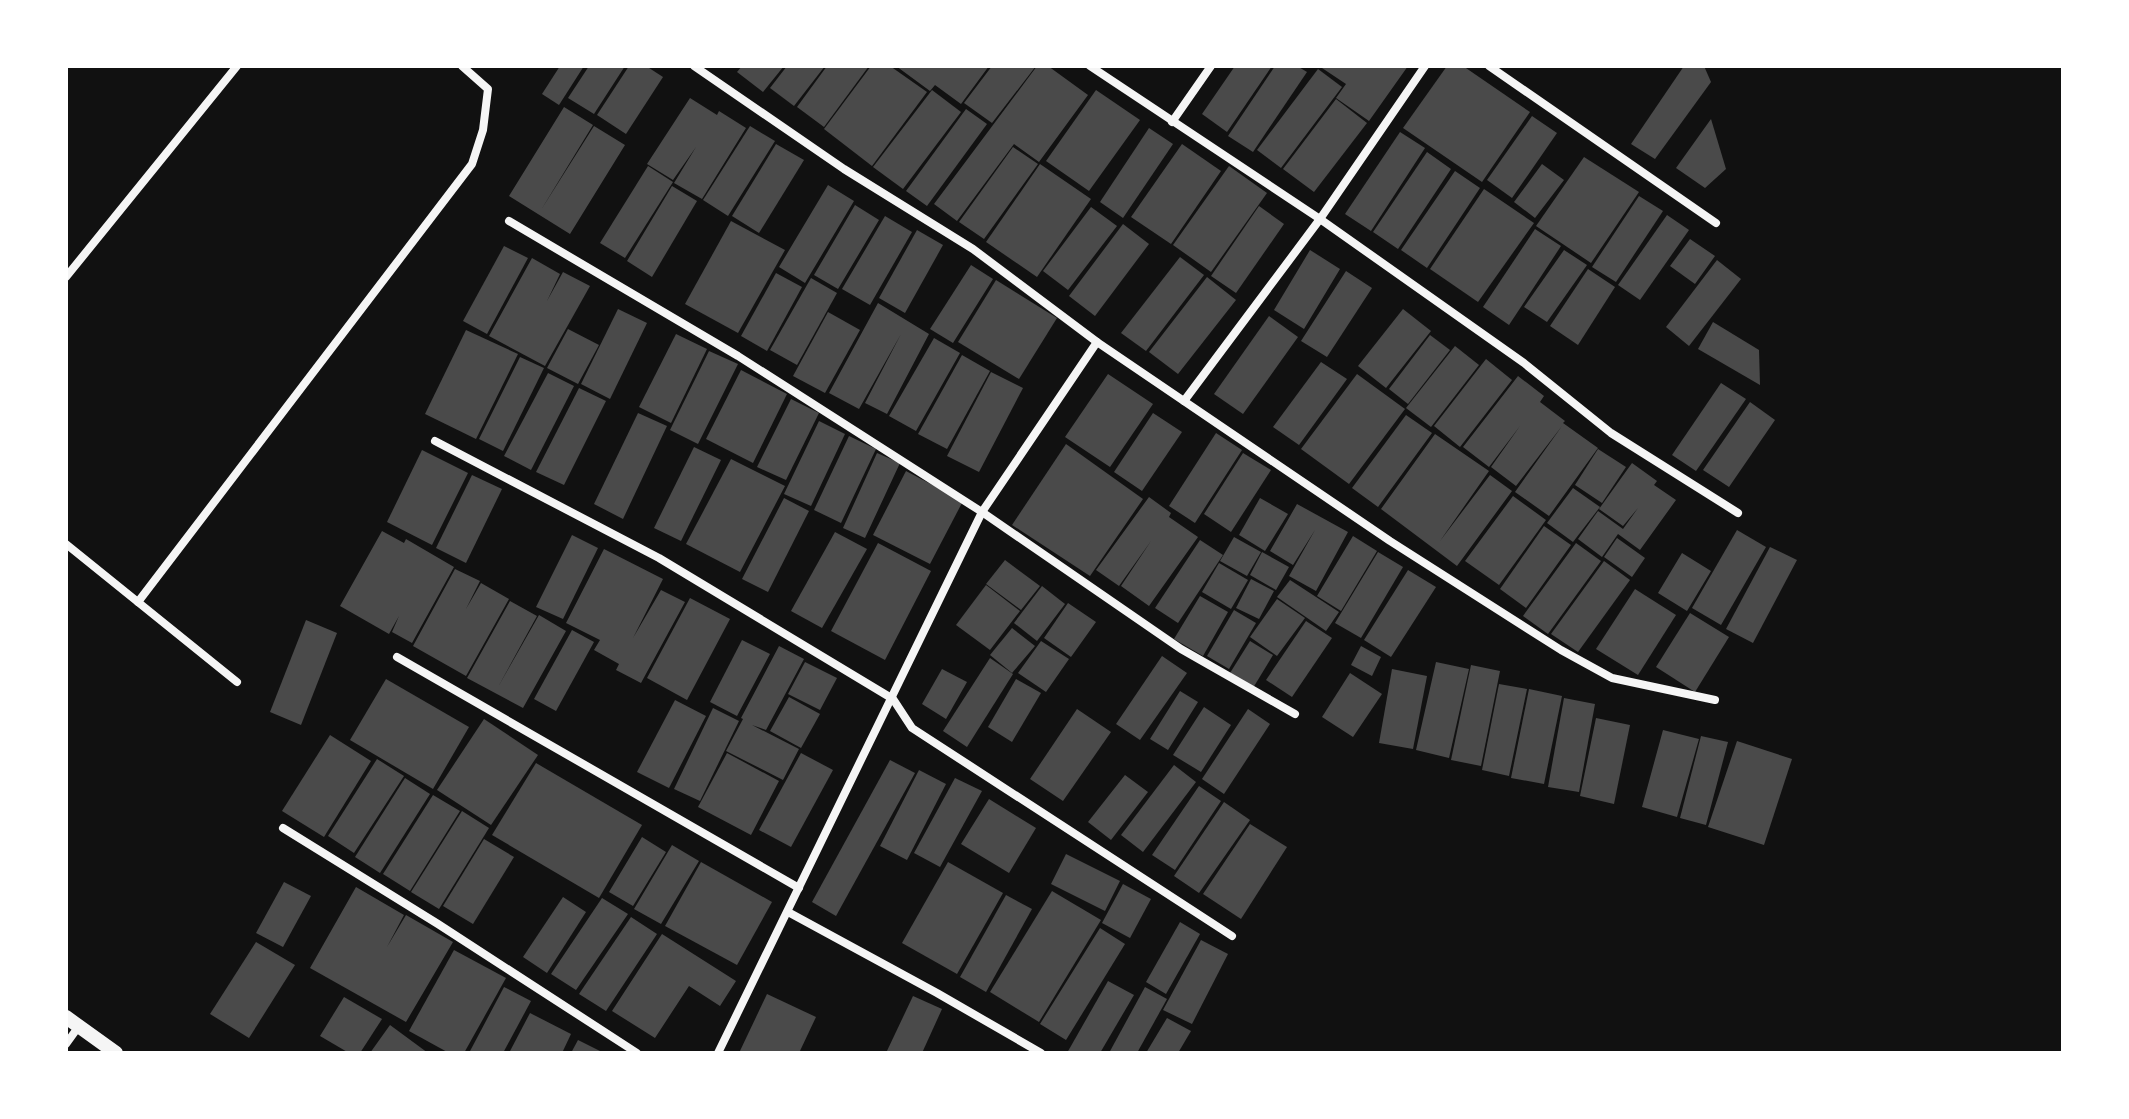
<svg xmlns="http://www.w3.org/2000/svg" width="2129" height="1119" viewBox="0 0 2129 1119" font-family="'DejaVu Sans',sans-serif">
  <rect width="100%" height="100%" fill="#111"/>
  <!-- building -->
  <g fill="#4a4a4a">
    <path d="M560,66H584L559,105L542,94Z"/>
    <path d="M589,66H625L594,114L568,98Z"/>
    <path d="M629,66H646L663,77L626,134L597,115Z"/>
    <path d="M742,66H784L763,92L737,72Z"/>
    <path d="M787,66H825L794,106L770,88Z"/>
    <path d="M827,66H869L824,127L797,107Z"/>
    <path d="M871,66H890L927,92L872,166L824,129Z"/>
    <path d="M896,66H989L961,104L935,85L930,91Z"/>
    <path d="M992,66H1036L992,123L964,103Z"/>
    <path d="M1037,66H1048L1088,95L1039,162L1014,144L957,221L934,204Z"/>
    <path d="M1235,66H1272L1227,132L1202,114Z"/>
    <path d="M1275,66H1297L1307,72L1253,152L1228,136Z"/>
    <path d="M1319,66H1408L1369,121L1336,98L1346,84Z"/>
    <path d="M1447,66H1463L1530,112L1482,182L1403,128Z"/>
    <path d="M1684,66H1704L1711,82L1655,159L1631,144Z"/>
    <path d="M1318,69L1342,87L1281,168L1257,150Z"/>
    <path d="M932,90L961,112L903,189L873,167Z"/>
    <path d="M1096,90L1140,120L1089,191L1046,161Z"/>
    <path d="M690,98L717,115L719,111L746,128L702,199L674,183L696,147L673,180L647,164Z"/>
    <path d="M1336,99L1367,123L1314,192L1283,169Z"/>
    <path d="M564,107L593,125L541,210L594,126L625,145L570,234L509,196Z"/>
    <path d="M966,109L987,124L927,206L906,191Z"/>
    <path d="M1532,116L1557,133L1512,198L1487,180Z"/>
    <path d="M1711,119L1726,169L1705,188L1676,168Z"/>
    <path d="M750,126L775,141L728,216L703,200Z"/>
    <path d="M1149,128L1173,144L1123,218L1100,202Z"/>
    <path d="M1400,132L1425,148L1371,231L1345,214Z"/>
    <path d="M776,144L804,160L759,233L732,216Z"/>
    <path d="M1182,144L1221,171L1171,244L1131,217Z"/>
    <path d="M1013,147L1038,164L984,239L959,222Z"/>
    <path d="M1427,152L1451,169L1398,249L1373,232Z"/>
    <path d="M1584,157L1639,192L1591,263L1536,226Z"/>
    <path d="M1040,164L1091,199L1037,277L986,242Z"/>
    <path d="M1542,164L1564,180L1535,218L1514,202Z"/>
    <path d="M648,166L673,182L625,258L600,243Z"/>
    <path d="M1229,166L1267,193L1211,272L1173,245Z"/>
    <path d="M1455,171L1480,188L1427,268L1401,250Z"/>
    <path d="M828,185L854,201L805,283L779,267Z"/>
    <path d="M672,186L697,201L652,277L627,261Z"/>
    <path d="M1484,189L1534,223L1478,302L1430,269Z"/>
    <path d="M1639,196L1663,211L1616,282L1592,267Z"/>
    <path d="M855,205L879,220L838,289L814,275Z"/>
    <path d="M1259,206L1284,224L1236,293L1211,276Z"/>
    <path d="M1091,207L1117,226L1068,290L1043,271Z"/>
    <path d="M1667,215L1689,230L1640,300L1618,285Z"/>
    <path d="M885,216L912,232L870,305L842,289Z"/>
    <path d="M731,221L785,250L738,333L685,304Z"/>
    <path d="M1123,224L1149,244L1095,316L1069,296Z"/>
    <path d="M1535,229L1561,246L1509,325L1483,307Z"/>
    <path d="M917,230L943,245L905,313L879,298Z"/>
    <path d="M1690,239L1715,256L1695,284L1670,266Z"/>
    <path d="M504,246L528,258L487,334L463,321Z"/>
    <path d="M1310,250L1340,269L1304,329L1274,310Z"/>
    <path d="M1564,250L1587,265L1547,322L1524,307Z"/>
    <path d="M1180,257L1204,275L1146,351L1121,333Z"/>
    <path d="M532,258L560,274L547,301L563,272L590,286L545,366L489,336Z"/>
    <path d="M1717,260L1741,279L1689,346L1666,327Z"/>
    <path d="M971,265L993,279L953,343L930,329Z"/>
    <path d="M1588,269L1615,287L1578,345L1550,326Z"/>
    <path d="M1346,271L1372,288L1327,357L1301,341Z"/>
    <path d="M776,273L802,287L767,351L741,336Z"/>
    <path d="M1207,277L1236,300L1178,374L1149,352Z"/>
    <path d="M811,278L837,293L797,365L770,350Z"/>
    <path d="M996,280L1057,318L1019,379L958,342Z"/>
    <path d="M878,303L929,334L887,414L865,403L901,334L859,409L829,393Z"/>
    <path d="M618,309L647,323L610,399L581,384Z"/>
    <path d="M1403,309L1431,331L1386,388L1358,366Z"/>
    <path d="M828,312L860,330L825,393L793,376Z"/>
    <path d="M1269,316L1298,337L1243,414L1214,394Z"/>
    <path d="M1713,322L1759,350L1760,385L1698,349Z"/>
    <path d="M568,329L599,345L578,384L547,368Z"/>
    <path d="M466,330L518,354L476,439L425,414Z"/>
    <path d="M676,334L707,349L671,423L639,407Z"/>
    <path d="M1430,335L1450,350L1408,404L1389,389Z"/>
    <path d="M934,338L960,353L916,431L889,416Z"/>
    <path d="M1455,346L1479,365L1431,427L1406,408Z"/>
    <path d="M709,351L738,364L698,444L670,430Z"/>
    <path d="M962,355L990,371L947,449L918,434Z"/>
    <path d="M520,357L544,368L503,451L479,439Z"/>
    <path d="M1486,359L1512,380L1460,447L1434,426Z"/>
    <path d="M1321,362L1347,379L1299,445L1273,427Z"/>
    <path d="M741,370L787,394L753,463L706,439Z"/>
    <path d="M991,372L1023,388L979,472L947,456Z"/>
    <path d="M548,373L574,386L531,470L504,456Z"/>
    <path d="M1108,374L1153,404L1110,467L1065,437Z"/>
    <path d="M1357,374L1405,409L1349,484L1301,449Z"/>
    <path d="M1518,376L1544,396L1540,402L1565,421L1563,423L1598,448L1549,516L1515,492L1562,426L1516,486L1491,467L1520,426L1489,467L1463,447Z"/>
    <path d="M1721,383L1746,399L1696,471L1672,455Z"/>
    <path d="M579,388L606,401L564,485L536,472Z"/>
    <path d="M791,399L819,413L786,480L757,467Z"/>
    <path d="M1750,402L1775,420L1729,487L1703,470Z"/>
    <path d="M638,413L667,426L623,519L594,504Z"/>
    <path d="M1153,413L1182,432L1142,491L1114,472Z"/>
    <path d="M1406,415L1432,433L1378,507L1352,488Z"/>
    <path d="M819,421L845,434L811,506L784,494Z"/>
    <path d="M1216,433L1242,450L1195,523L1169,506Z"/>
    <path d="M1435,434L1489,471L1440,541L1490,475L1512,491L1457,566L1381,509Z"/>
    <path d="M849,436L876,449L841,523L814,510Z"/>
    <path d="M1066,444L1143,499L1090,576L1012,525Z"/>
    <path d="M694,447L721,460L681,541L654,528Z"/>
    <path d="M1598,449L1626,467L1602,503L1575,485Z"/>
    <path d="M422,450L468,473L432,545L387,522Z"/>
    <path d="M877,453L900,463L865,538L843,528Z"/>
    <path d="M1243,453L1271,470L1231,532L1204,514Z"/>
    <path d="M731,459L785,486L740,572L686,544Z"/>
    <path d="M1632,463L1657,481L1654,485L1676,500L1640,550L1618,534L1602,557L1578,539L1598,511L1623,529L1638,508L1623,526L1599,509Z"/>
    <path d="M906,471L963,501L930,564L873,535Z"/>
    <path d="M472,475L502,489L466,563L436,548Z"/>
    <path d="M1573,488L1600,507L1573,542L1547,523Z"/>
    <path d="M1513,496L1546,520L1499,585L1465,561Z"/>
    <path d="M1149,497L1171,513L1169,517L1198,537L1149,606L1121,586L1151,541L1119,586L1096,570Z"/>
    <path d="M784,498L809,511L768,592L742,579Z"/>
    <path d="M1260,498L1288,514L1265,551L1239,535Z"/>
    <path d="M1297,504L1348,532L1316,591L1289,576L1315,530L1293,565L1270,551Z"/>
    <path d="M1544,526L1571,545L1526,608L1500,589Z"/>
    <path d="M1737,530L1766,547L1721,625L1692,608Z"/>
    <path d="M382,531L404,543L406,539L454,567L412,643L392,632L399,616L389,634L340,606Z"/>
    <path d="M835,532L867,549L822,628L791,611Z"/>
    <path d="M572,535L598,548L563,619L536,607Z"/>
    <path d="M1353,536L1377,551L1341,611L1317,596Z"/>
    <path d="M1234,537L1261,552L1247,576L1220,561Z"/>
    <path d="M1617,538L1645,558L1632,577L1604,557Z"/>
    <path d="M1200,540L1223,555L1178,623L1155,608Z"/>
    <path d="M878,543L931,571L885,660L831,631Z"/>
    <path d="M1576,543L1601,561L1548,634L1523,616Z"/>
    <path d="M1770,547L1797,560L1753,643L1726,629Z"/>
    <path d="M604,549L663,579L633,638L661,590L685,602L641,683L616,670L619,664L594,650L600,640L566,623Z"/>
    <path d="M1262,552L1289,567L1276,590L1250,575Z"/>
    <path d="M1378,552L1403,567L1361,638L1335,623Z"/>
    <path d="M1682,553L1711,571L1687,611L1658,593Z"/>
    <path d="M1005,560L1040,586L1021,610L986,584Z"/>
    <path d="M1604,561L1630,580L1578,652L1551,634Z"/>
    <path d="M1219,563L1248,580L1231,609L1202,592Z"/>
    <path d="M455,569L480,581L466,609L481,583L509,599L466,676L413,646Z"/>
    <path d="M1408,570L1436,587L1391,657L1364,640Z"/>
    <path d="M1251,579L1274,591L1259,619L1236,608Z"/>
    <path d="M1290,580L1339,612L1326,631L1277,597Z"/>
    <path d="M986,585L1020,611L990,650L956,625Z"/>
    <path d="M1042,586L1065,604L1037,641L1014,623Z"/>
    <path d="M1635,589L1676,615L1638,675L1596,649Z"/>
    <path d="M1200,596L1228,612L1203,656L1174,639Z"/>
    <path d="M690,598L730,619L687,700L647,678Z"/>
    <path d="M1277,599L1305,618L1277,656L1250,637Z"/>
    <path d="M510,601L537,616L498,687L539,615L566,631L523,708L467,678Z"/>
    <path d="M1068,603L1096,622L1071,657L1044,638Z"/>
    <path d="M1234,610L1256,623L1229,669L1207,656Z"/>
    <path d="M1690,613L1729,637L1695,692L1656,667Z"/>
    <path d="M306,620L337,633L301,725L270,712Z"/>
    <path d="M1306,621L1332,638L1292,697L1266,680Z"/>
    <path d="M1012,628L1035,646L1012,673L990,655Z"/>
    <path d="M572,630L594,642L556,711L534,699Z"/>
    <path d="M742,640L770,654L737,716L710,702Z"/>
    <path d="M1041,641L1069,659L1046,692L1018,673Z"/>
    <path d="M1250,641L1273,655L1253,688L1230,673Z"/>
    <path d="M779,646L804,659L766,730L752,725L799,749L783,780L726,751L743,719L741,718Z"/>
    <path d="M1361,646L1381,657L1372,676L1351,665Z"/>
    <path d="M1162,656L1187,673L1140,740L1116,724Z"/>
    <path d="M990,658L1013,674L967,747L943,731Z"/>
    <path d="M805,662L837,678L820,710L788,694Z"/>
    <path d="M1436,662L1469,669L1449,758L1416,750Z"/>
    <path d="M1471,665L1500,671L1481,766L1451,760Z"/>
    <path d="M942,669L967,682L946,719L922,704Z"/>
    <path d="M1392,669L1427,676L1413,749L1379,743Z"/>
    <path d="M1350,673L1382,694L1353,737L1322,717Z"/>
    <path d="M386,679L469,727L433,789L350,740Z"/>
    <path d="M1016,679L1041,693L1012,742L988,727Z"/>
    <path d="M1499,684L1527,689L1509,776L1482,770Z"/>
    <path d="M1529,689L1562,696L1544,784L1511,778Z"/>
    <path d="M1180,691L1198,702L1168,750L1150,739Z"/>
    <path d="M789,697L820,714L801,748L770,731Z"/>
    <path d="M1564,698L1595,704L1579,792L1548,787Z"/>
    <path d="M675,700L706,716L669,788L637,772Z"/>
    <path d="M1204,707L1231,725L1201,772L1173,755Z"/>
    <path d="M713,708L739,721L700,801L674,789Z"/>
    <path d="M1077,709L1111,732L1063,801L1030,779Z"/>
    <path d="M1248,709L1270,724L1224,794L1202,779Z"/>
    <path d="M1596,718L1630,725L1614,804L1580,796Z"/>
    <path d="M484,719L538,755L491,825L437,790Z"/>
    <path d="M1663,730L1699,739L1677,817L1642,807Z"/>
    <path d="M330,735L371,761L324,837L282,811Z"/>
    <path d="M1701,736L1728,742L1706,825L1680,818Z"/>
    <path d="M1737,741L1792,759L1764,845L1708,827Z"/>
    <path d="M727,753L779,781L751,835L698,807Z"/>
    <path d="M801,753L833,770L791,847L759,830Z"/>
    <path d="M377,759L404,776L354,853L328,836Z"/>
    <path d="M890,760L915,773L836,916L812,902Z"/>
    <path d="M536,763L642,825L599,898L492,835Z"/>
    <path d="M1174,765L1196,782L1143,852L1121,835Z"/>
    <path d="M919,770L946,784L907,860L880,846Z"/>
    <path d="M1125,775L1148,792L1111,840L1088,822Z"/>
    <path d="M405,778L430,794L380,873L355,857Z"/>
    <path d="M955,778L982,791L940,867L914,853Z"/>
    <path d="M1199,786L1221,801L1175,870L1152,855Z"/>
    <path d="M433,795L460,811L410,891L383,874Z"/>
    <path d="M989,799L1036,828L1009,873L961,844Z"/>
    <path d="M1224,802L1250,820L1199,893L1174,876Z"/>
    <path d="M462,811L489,828L439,909L411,892Z"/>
    <path d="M1250,824L1287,847L1241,919L1203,894Z"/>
    <path d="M642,837L666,852L633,906L609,892Z"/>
    <path d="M484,839L514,857L473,924L443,906Z"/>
    <path d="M672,845L699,861L661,924L634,909Z"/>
    <path d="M1066,854L1120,881L1105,911L1051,884Z"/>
    <path d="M701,862L772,902L737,965L665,926Z"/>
    <path d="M948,862L1003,893L957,974L902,943Z"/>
    <path d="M284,882L311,896L283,947L256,933Z"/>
    <path d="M1123,884L1151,899L1130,938L1102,923Z"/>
    <path d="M356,887L404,915L387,947L406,915L453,942L406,1022L310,968Z"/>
    <path d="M1052,891L1101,920L1039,1022L990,992Z"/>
    <path d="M1006,895L1032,909L986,992L960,977Z"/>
    <path d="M563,897L586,912L547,973L523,957Z"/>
    <path d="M602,898L628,914L576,990L551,974Z"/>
    <path d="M631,917L657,934L606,1011L579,994Z"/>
    <path d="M1180,922L1200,934L1166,994L1146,982Z"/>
    <path d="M1100,928L1125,944L1066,1040L1040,1024Z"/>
    <path d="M662,934L736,981L720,1006L689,986L655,1038L612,1011Z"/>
    <path d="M1201,940L1228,954L1192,1024L1163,1010Z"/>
    <path d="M256,942L295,965L249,1038L210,1014Z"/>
    <path d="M454,950L506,978L464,1053H449L409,1031Z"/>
    <path d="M1108,981L1134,995L1100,1053H1067Z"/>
    <path d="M504,987L531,1001L503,1053H469Z"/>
    <path d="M1145,987L1167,999L1137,1053H1109Z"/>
    <path d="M767,994L816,1017L799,1053H739Z"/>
    <path d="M913,996L942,1009L922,1053H886Z"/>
    <path d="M344,997L382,1019L360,1053H349L320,1036Z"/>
    <path d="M530,1013L571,1034L562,1053H509Z"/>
    <path d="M1167,1018L1191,1031L1178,1053H1146Z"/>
    <path d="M390,1025L428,1053H370Z"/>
    <path d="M578,1040L604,1053H571Z"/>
  </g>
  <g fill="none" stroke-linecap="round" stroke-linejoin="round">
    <!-- minor -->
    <g stroke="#f5f5f5" stroke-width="8">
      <path d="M694,66L844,169L973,249L1097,342"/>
      <path d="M1090,66L1320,219L1524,363L1611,433L1738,513"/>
      <path d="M1489,66L1716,223"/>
      <path d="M1172,122L1211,66"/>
      <path d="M509,221L738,356L982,512L1181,649L1295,714"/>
      <path d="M66,277L237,66"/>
      <path d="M1184,401L1320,219L1425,66"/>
      <path d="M435,441L659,558L893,699L912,728L1232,936"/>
      <path d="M66,544L237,682"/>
      <path d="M138,602L472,164L483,130L488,89L462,66"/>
      <path d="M397,657L799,888"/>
      <path d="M283,828L438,924L637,1053"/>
      <path d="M788,912L937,993L1041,1053"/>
      <path d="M66,1044L79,1026"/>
      <path d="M718,1053L982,512L1097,342L1390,541L1561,650L1612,678L1715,700"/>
    </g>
    <!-- tertiary -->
    <path stroke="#f5f5f5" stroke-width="14" d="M66,1017L116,1053"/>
  </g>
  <!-- border -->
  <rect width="2129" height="1119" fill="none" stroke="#ffffff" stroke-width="136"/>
</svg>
